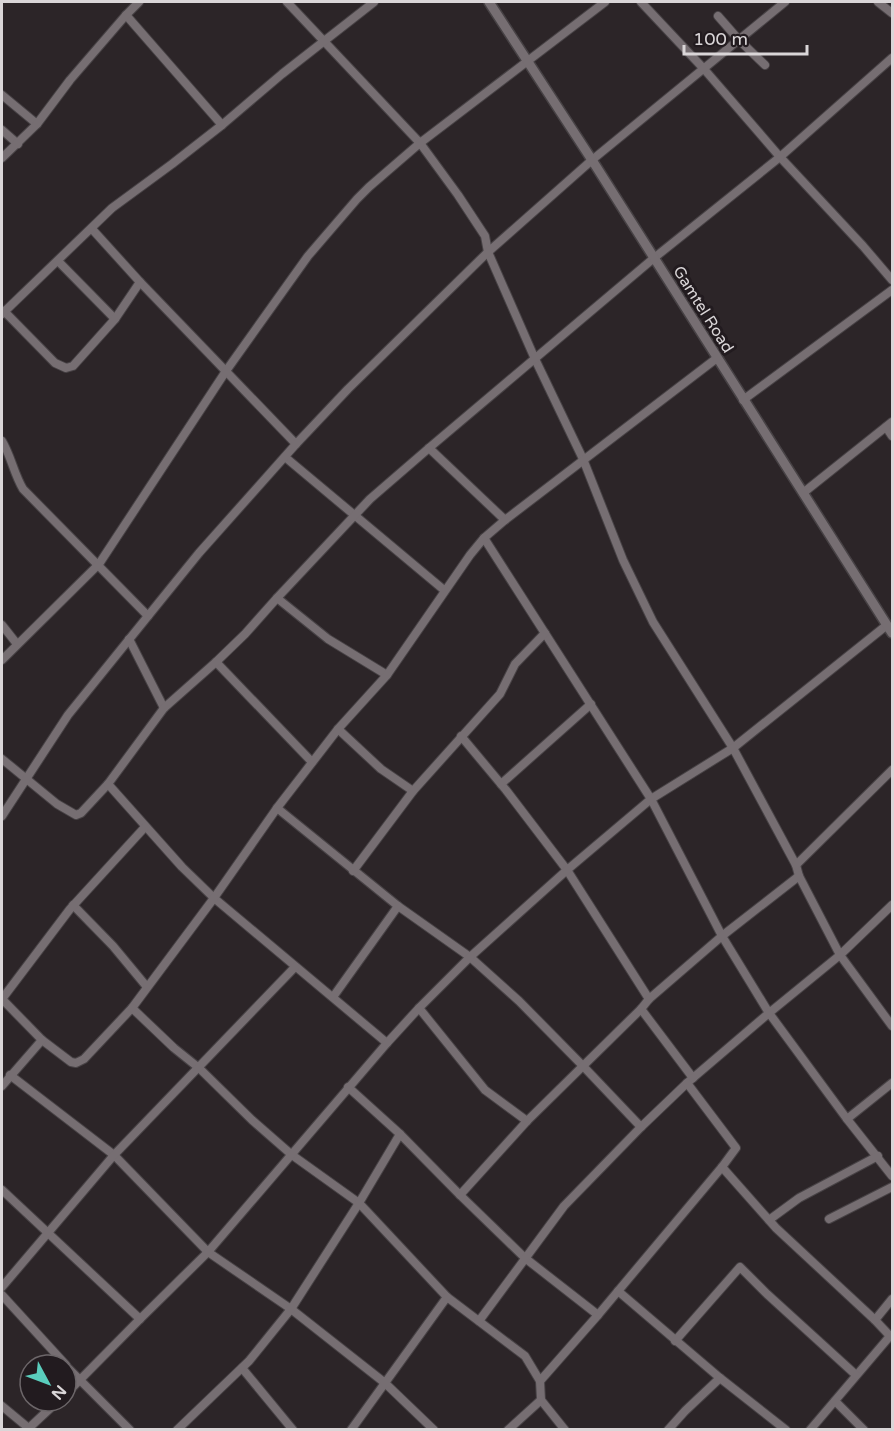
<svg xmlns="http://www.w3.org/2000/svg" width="894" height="1431" viewBox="0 0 894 1431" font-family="'Varela Round',sans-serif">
  <rect width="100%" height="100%" fill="#2c2528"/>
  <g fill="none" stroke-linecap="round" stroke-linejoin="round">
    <!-- minor casing -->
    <g stroke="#474245" stroke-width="10">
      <g id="minor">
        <path d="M287,2L420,143L458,195L485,236L488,252L535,359L583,459L623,560L653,622L733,748L796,865L799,876L840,955L892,1026"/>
        <path d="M641,2L704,69L780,157L863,246L892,280"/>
        <path d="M878,2L892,13"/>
        <path d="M126,15L222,125"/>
        <path d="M718,16L739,40L765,65"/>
        <path d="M2,95L37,124"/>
        <path d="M2,130L18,144"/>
        <path d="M2,158L37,124L70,80L126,15L139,2"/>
        <path d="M92,229L140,282L296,444"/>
        <path d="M58,261L115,319"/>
        <path d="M4,311L55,363L66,368L73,366L115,319L140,282"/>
        <path d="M2,314L112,208L172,164L222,125L282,74L374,2"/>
        <path d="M743,400L892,290"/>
        <path d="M886,427L892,436"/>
        <path d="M2,441C11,456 14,474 23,489L148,616"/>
        <path d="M429,448L505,520"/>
        <path d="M285,457L444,590"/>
        <path d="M803,493L892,422"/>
        <path d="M484,538L651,799L722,936L769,1013L847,1119L892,1176"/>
        <path d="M277,598L328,639L387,675"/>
        <path d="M2,625L17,644"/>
        <path d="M129,639L164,708"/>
        <path d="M2,660L99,564L226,371L308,256L357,199L369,187L420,143L605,2"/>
        <path d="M216,662L312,762"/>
        <path d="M338,729L381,769L413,791"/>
        <path d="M461,736L506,790L567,870L649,999"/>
        <path d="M2,759L57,804L76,815L81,813L108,784L164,708L216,662L245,634L277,598L370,499L429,448L654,258L780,157L892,58"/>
        <path d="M108,784L182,867L214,898L387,1043"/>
        <path d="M501,784L591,704"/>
        <path d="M277,808L398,906L470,957L519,1001L583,1066L641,1127"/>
        <path d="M2,816L68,715L148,616L199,553L296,444L348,389L488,252L592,160L785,2"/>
        <path d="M796,865L892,770"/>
        <path d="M353,871L413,791L500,694L515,664L545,633"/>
        <path d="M73,905L113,946L147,987"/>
        <path d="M333,997L398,906"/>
        <path d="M2,999L42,1040L71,1062L76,1063L84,1059L132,1008L214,898L277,808L338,729L387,675L470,555L484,538L505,520L717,358"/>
        <path d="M2,999L70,909L145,827"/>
        <path d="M132,1008L174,1048L199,1068L252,1120L292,1155L359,1203L447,1297L525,1356L540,1381L541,1400L565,1430"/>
        <path d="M419,1008L485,1090L527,1121"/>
        <path d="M641,1009L693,1078"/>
        <path d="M10,1075L114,1155L208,1252L291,1309L385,1383L434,1430"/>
        <path d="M2,1086L42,1040"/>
        <path d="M348,1087L400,1134L460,1195L525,1258L598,1315"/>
        <path d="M847,1119L892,1083"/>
        <path d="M722,1167L776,1228L875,1320L890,1336L810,1430"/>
        <path d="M2,1190L140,1319"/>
        <path d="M460,1195L527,1121L641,1009L649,999L722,936L799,876"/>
        <path d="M829,1219L892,1187"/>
        <path d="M769,1220L799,1198L878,1156"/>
        <path d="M2,1287L114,1155L295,967"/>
        <path d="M618,1291L720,1378L786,1430"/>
        <path d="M2,1295L66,1365"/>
        <path d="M875,1320L892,1299"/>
        <path d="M479,1321L564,1206L641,1127L687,1083L769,1013L840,955L892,905"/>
        <path d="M675,1341L740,1267L767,1294L856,1375"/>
        <path d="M66,1366L130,1430"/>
        <path d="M242,1368L293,1430"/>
        <path d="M540,1381L598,1315L722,1167L736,1148L687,1083"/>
        <path d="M66,1394L140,1319L208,1252L387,1043L419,1008L470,957L567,870L651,799L733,748L887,625"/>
        <path d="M835,1401L864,1430"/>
        <path d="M2,1406L31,1430"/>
        <path d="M29,1428L58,1401"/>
        <path d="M177,1430L249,1361L291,1309L359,1203L400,1134"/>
        <path d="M351,1430L447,1297"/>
        <path d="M508,1430L541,1400"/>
        <path d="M668,1430L685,1411L720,1378"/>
      </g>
    </g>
    <!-- tertiary casing -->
    <g stroke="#474245" stroke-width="12">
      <path id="tertiary" d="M489,2L592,160L892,633"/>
    </g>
    <!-- minor -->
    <use href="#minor" stroke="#766e72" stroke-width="8"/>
    <!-- tertiary -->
    <use href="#tertiary" stroke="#766e72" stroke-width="9"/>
  </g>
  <g text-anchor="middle" stroke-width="6" stroke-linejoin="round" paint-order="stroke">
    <!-- street labels -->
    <g font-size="16" fill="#dad6d8" stroke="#221b1f">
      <text transform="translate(704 309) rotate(58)" y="6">Gamtel Road</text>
    </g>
  </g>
  <!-- border -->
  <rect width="894" height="1431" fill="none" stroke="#dad6d8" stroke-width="6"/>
  <!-- north arrow -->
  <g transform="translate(48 1383) rotate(131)"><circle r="28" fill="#221b1f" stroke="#6c6669" stroke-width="1.5"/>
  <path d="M0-4.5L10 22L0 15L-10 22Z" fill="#5acebd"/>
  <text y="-9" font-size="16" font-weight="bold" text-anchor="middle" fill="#dad6d8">N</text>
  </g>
  <!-- scale -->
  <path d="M684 45v9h123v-9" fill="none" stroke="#dad6d8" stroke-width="3"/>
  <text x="693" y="45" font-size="18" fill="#dad6d8" stroke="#221b1f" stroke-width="4.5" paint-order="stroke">100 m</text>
</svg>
